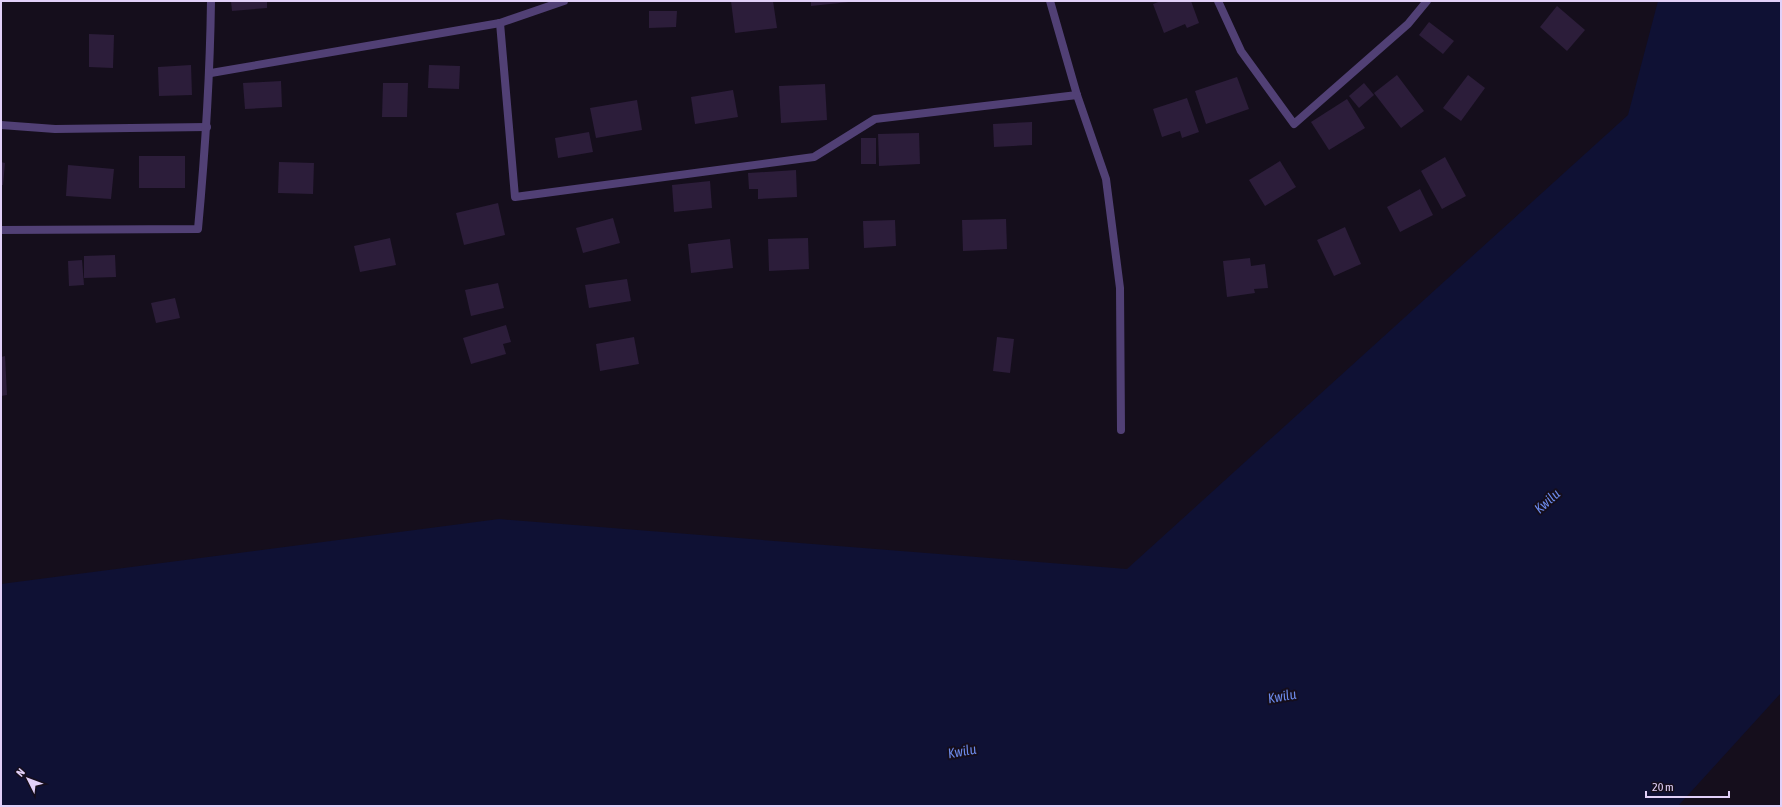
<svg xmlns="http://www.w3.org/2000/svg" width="1782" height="807" viewBox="0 0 1782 807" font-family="'Asap Condensed',sans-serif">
  <rect width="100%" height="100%" fill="#150e1c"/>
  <!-- water -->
  <path fill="#0f1134" d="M1658,1H1781V693L1678,806H1V584L499,519L1127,569L1628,115Z"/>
  <!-- building -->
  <g fill="#2c1d3a">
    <path d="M231,1H267V8L232,11Z"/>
    <path d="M731,1H773L777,28L735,33Z"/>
    <path d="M811,1H849V2L811,6Z"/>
    <path d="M1161,1H1191L1199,23L1187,28L1185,24L1164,33L1153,4Z"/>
    <path d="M1557,6L1585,30L1567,51L1540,27Z"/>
    <path d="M649,11H677L676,27L649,28Z"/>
    <path d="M1429,22L1454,41L1443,54L1419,35Z"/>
    <path d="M89,34L114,35L113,68L89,67Z"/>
    <path d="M191,65L192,95L159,96L158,67Z"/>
    <path d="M429,65L460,66L459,89L428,88Z"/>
    <path d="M1397,75L1424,111L1401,128L1374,93Z"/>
    <path d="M1468,75L1485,88L1461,121L1443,108Z"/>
    <path d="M1237,77L1249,109L1206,124L1195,91Z"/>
    <path d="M281,81L282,107L245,109L243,83Z"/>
    <path d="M383,83H408L407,117H382Z"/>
    <path d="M1364,83L1374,95L1359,108L1349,96Z"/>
    <path d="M825,84L827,120L781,123L779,86Z"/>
    <path d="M733,90L738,117L695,124L691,97Z"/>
    <path d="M1187,98L1199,132L1182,138L1180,131L1162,137L1153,109Z"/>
    <path d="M1347,99L1365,128L1329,150L1311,122Z"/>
    <path d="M637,100L642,130L596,138L590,108Z"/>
    <path d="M1032,122V145L994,147L993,124Z"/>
    <path d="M589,132L593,152L558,158L555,138Z"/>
    <path d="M919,133L920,164L879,166L878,134Z"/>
    <rect x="861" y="138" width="15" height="26"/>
    <rect x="139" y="156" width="46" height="32"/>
    <path d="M1445,157L1466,196L1442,209L1421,171Z"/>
    <path d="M1280,161L1296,187L1265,206L1249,180Z"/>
    <path d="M1,162L5,163L3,185H1Z"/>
    <path d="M279,162L314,163L313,194L278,193Z"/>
    <path d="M68,165L114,169L111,199L66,196Z"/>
    <path d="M796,170L797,197L758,199V189H749L748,173Z"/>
    <path d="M710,181L712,208L674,212L672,185Z"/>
    <path d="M1420,189L1433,215L1400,232L1387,207Z"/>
    <path d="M498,203L505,235L464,245L456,213Z"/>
    <path d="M613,218L620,243L583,253L576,228Z"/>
    <path d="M1006,219L1007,249L963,251L962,220Z"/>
    <path d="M895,220L896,246L864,248L863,221Z"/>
    <path d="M1345,227L1361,264L1334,276L1317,240Z"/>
    <path d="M390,238L396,265L360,272L354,246Z"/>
    <path d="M808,238L809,269L769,271L768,239Z"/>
    <path d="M730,239L733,268L691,273L688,244Z"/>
    <path d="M115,255L116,277L84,278V256Z"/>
    <path d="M1250,258L1251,266L1265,264L1268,288L1254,289L1255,293L1227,297L1223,261Z"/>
    <path d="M82,260L84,285L69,286L68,261Z"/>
    <path d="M627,279L631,301L589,308L585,285Z"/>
    <path d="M498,283L504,308L471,316L465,290Z"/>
    <path d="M175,298L180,318L156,323L151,303Z"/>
    <path d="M506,325L511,342L503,344L506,354L471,364L463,338Z"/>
    <path d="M634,337L639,364L600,371L596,344Z"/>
    <path d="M997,337L1014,339L1010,373L993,371Z"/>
    <path d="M5,356L7,395L1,396V357Z"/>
  </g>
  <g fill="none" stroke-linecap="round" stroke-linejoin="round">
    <!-- minor -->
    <g stroke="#514075" stroke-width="8">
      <path d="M1050,1L1077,95L1106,179L1120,288L1121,430"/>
      <path d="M1218,1L1241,51L1294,124L1408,24L1427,1"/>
      <path d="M500,23L515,197L814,157L875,119L1077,95"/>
      <path d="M211,73L500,23L564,1"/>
      <path d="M1,125L55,129L207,127"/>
      <path d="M1,230L198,229C205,153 210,78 211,1"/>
    </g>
  </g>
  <g text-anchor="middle" stroke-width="4" stroke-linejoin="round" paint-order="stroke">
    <!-- water labels -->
    <g font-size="14" font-style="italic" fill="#6c8aea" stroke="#150e1c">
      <text transform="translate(1547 501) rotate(-42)" y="5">Kwilu</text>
      <text transform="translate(1282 696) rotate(-10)" y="5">Kwilu</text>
      <text transform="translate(962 751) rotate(-10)" y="5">Kwilu</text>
    </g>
  </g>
  <!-- border -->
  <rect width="1782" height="807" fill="none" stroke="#e1d0f8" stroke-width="4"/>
  <!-- north arrow -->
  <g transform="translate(28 779) rotate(312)" stroke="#150e1c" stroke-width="3" paint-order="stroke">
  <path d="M0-3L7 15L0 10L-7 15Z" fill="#e1d0f8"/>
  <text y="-6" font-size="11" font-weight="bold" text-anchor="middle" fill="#e1d0f8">N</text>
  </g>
  <!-- scale -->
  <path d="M1646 791v6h83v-6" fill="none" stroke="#e1d0f8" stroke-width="2"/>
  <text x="1652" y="791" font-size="12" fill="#e1d0f8" stroke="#150e1c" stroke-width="3" paint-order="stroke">20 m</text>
</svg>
